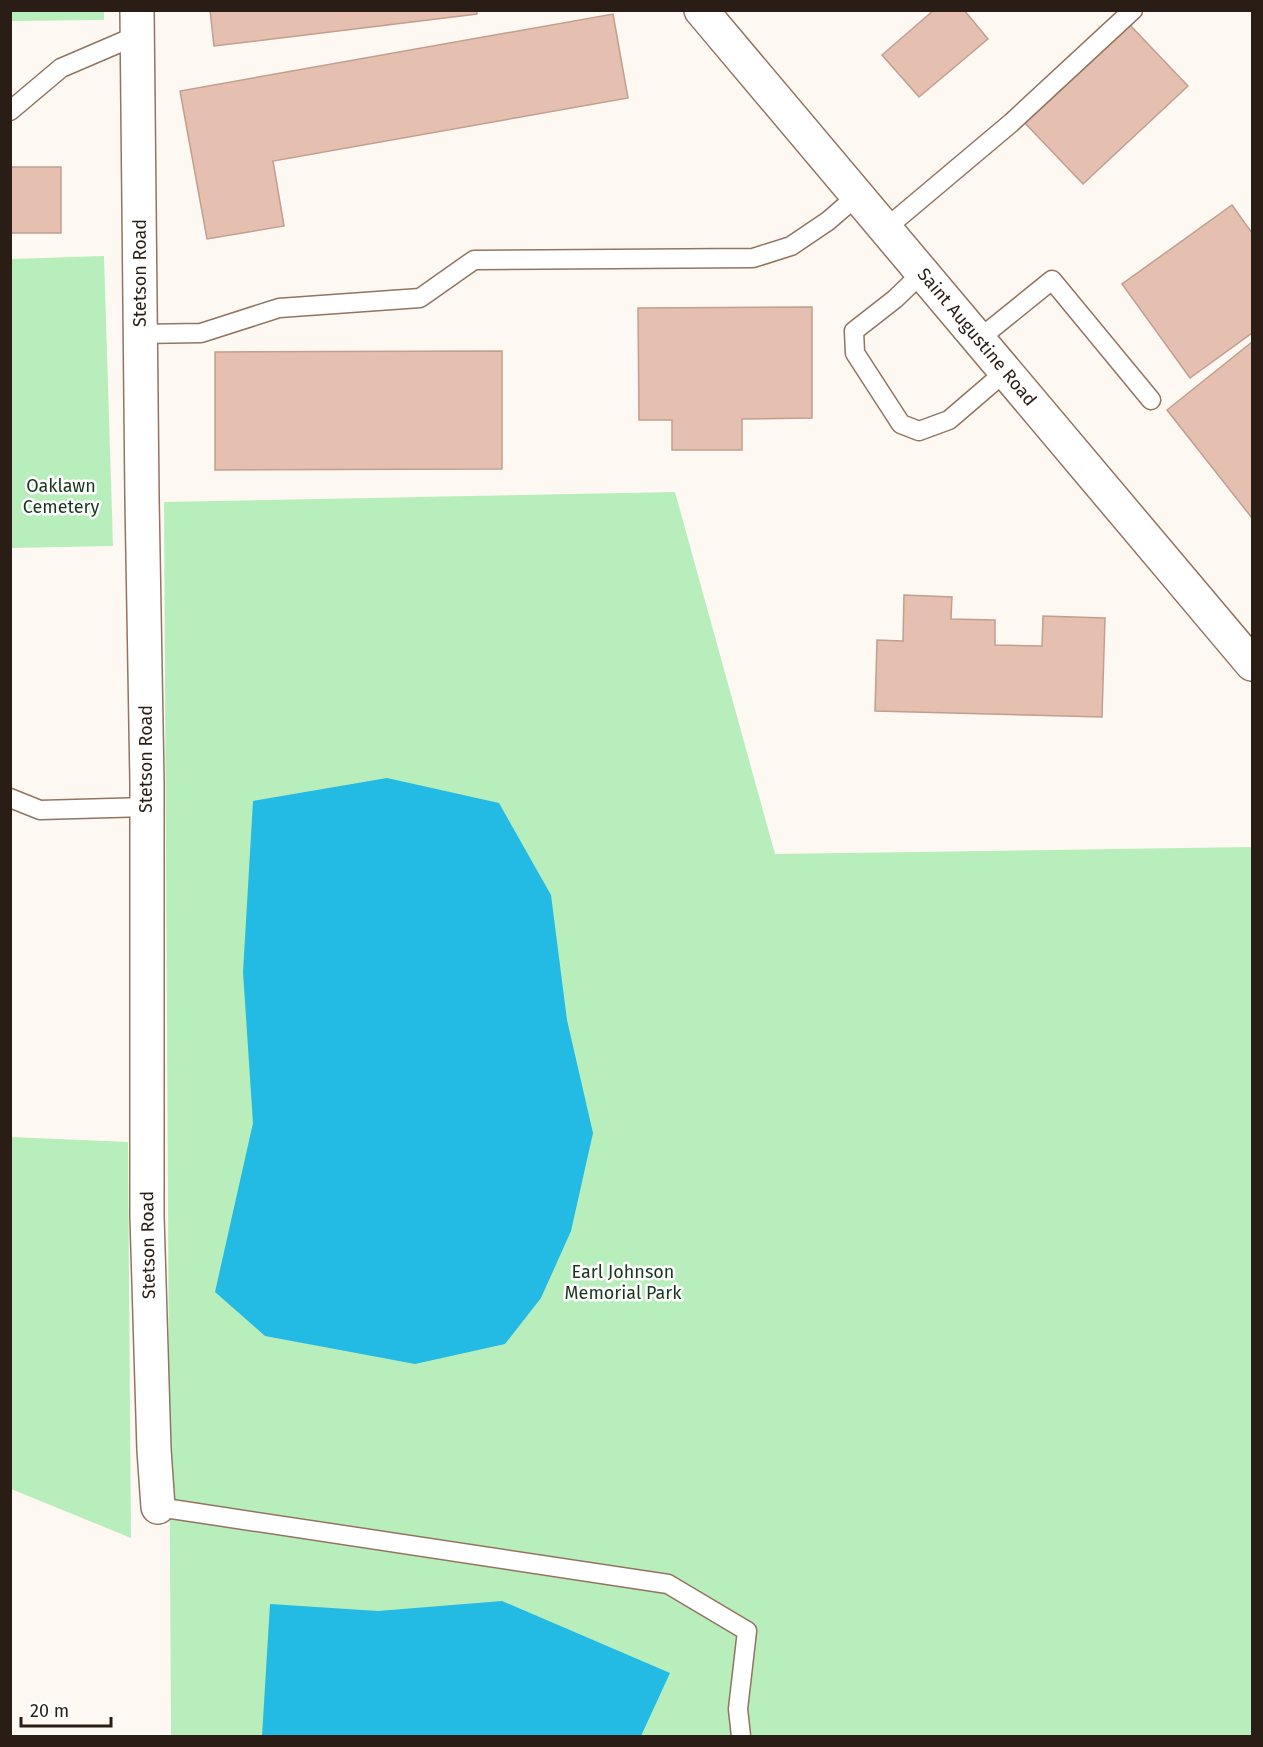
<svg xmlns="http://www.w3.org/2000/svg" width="1263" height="1747" viewBox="0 0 1263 1747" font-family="'Fira Sans',sans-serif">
  <rect width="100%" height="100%" fill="#fef8f3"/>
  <!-- green -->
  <g fill="#b8eebc">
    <path d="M10,11H104V20L11,21Z"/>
    <path d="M104,256L113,546L11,548V259Z"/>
    <path d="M675,492L775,854L1252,847V1736H171L164,502Z"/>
    <path d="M11,1137L128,1142L131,1538L11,1489Z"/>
  </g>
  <!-- water -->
  <g fill="#23bbe3">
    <path d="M387,778L499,803L551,895L567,1020L593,1133L571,1231L541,1298L505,1344L415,1364L265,1336L215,1292L253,1123L243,972L253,801Z"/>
    <path d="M502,1601L670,1673L641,1736H262L270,1604L378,1611Z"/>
  </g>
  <!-- building -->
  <g fill="#e5c0b0" stroke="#c29e8f" stroke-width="1.5">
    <path d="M210,10H477V14L214,46Z"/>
    <path d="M934,10H964L988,39L919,97L882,55Z"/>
    <path d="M613,14L628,98L273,161L284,226L207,239L180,91Z"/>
    <path d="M1128,23L1188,86L1083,184L1023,121Z"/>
    <rect x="10" y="167" width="51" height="66"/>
    <path d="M1232,205L1252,233V333L1190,378L1122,284Z"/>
    <path d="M812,307V418L742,419V450H672V420H639L638,308Z"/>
    <path d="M1252,342V518L1167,410Z"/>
    <path d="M502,351V469L215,470V352Z"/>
    <path d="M904,595L952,597L951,619L995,620V645L1042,646L1043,616L1105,618L1102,717L875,711L877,640L903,641Z"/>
  </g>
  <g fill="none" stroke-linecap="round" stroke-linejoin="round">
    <!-- service casing -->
    <g stroke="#927460" stroke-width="21">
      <g id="service">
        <path d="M10,111L61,68L138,35"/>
        <path d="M885,229L1011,123L1133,10"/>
        <path d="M922,273L895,299L854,331L855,353L901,424L919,431L949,420L1005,372"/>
        <path d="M140,334L201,333L279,308L420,298L474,260L753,258L791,246L828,221L857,196"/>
        <path d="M979,339L1052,280L1151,400"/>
        <path d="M10,798L40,810L147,807"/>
        <path d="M158,1507L668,1584L747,1631L738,1709L741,1736"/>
      </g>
    </g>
    <!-- minor casing -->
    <g stroke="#927460" stroke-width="36">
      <path id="minor" d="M137,10L142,498L147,783V1216L154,1450L158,1507"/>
    </g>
    <!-- secondary casing -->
    <g stroke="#927460" stroke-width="36">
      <path id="secondary" d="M701,10L1252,664"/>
    </g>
    <!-- service -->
    <use href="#service" stroke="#fff" stroke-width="18"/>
    <!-- minor -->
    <use href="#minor" stroke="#fff" stroke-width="33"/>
    <!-- secondary -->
    <use href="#secondary" stroke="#fff" stroke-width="33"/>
  </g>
  <g text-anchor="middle" stroke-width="5" stroke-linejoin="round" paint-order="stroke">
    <!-- street labels -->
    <g font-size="18" fill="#291d15" stroke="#fff">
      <text transform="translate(140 273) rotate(-90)" y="6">Stetson Road</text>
      <text transform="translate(977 337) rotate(50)" y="6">Saint Augustine Road</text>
      <text transform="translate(146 759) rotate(-90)" y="6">Stetson Road</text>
      <text transform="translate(148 1245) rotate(-91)" y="6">Stetson Road</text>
    </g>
    <!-- park labels -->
    <g font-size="18" fill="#16371b" stroke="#fff">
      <text x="61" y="492">Oaklawn<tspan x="61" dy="21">Cemetery</tspan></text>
      <text x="623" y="1278">Earl Johnson<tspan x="623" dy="21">Memorial Park</tspan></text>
    </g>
  </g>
  <!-- border -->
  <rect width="1263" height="1747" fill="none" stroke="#291d15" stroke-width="24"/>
  <!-- scale -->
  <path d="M21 1717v9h90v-9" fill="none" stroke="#291d15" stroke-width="3"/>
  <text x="30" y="1717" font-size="18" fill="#291d15" stroke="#ffffff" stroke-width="4.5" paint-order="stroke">20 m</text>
</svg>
